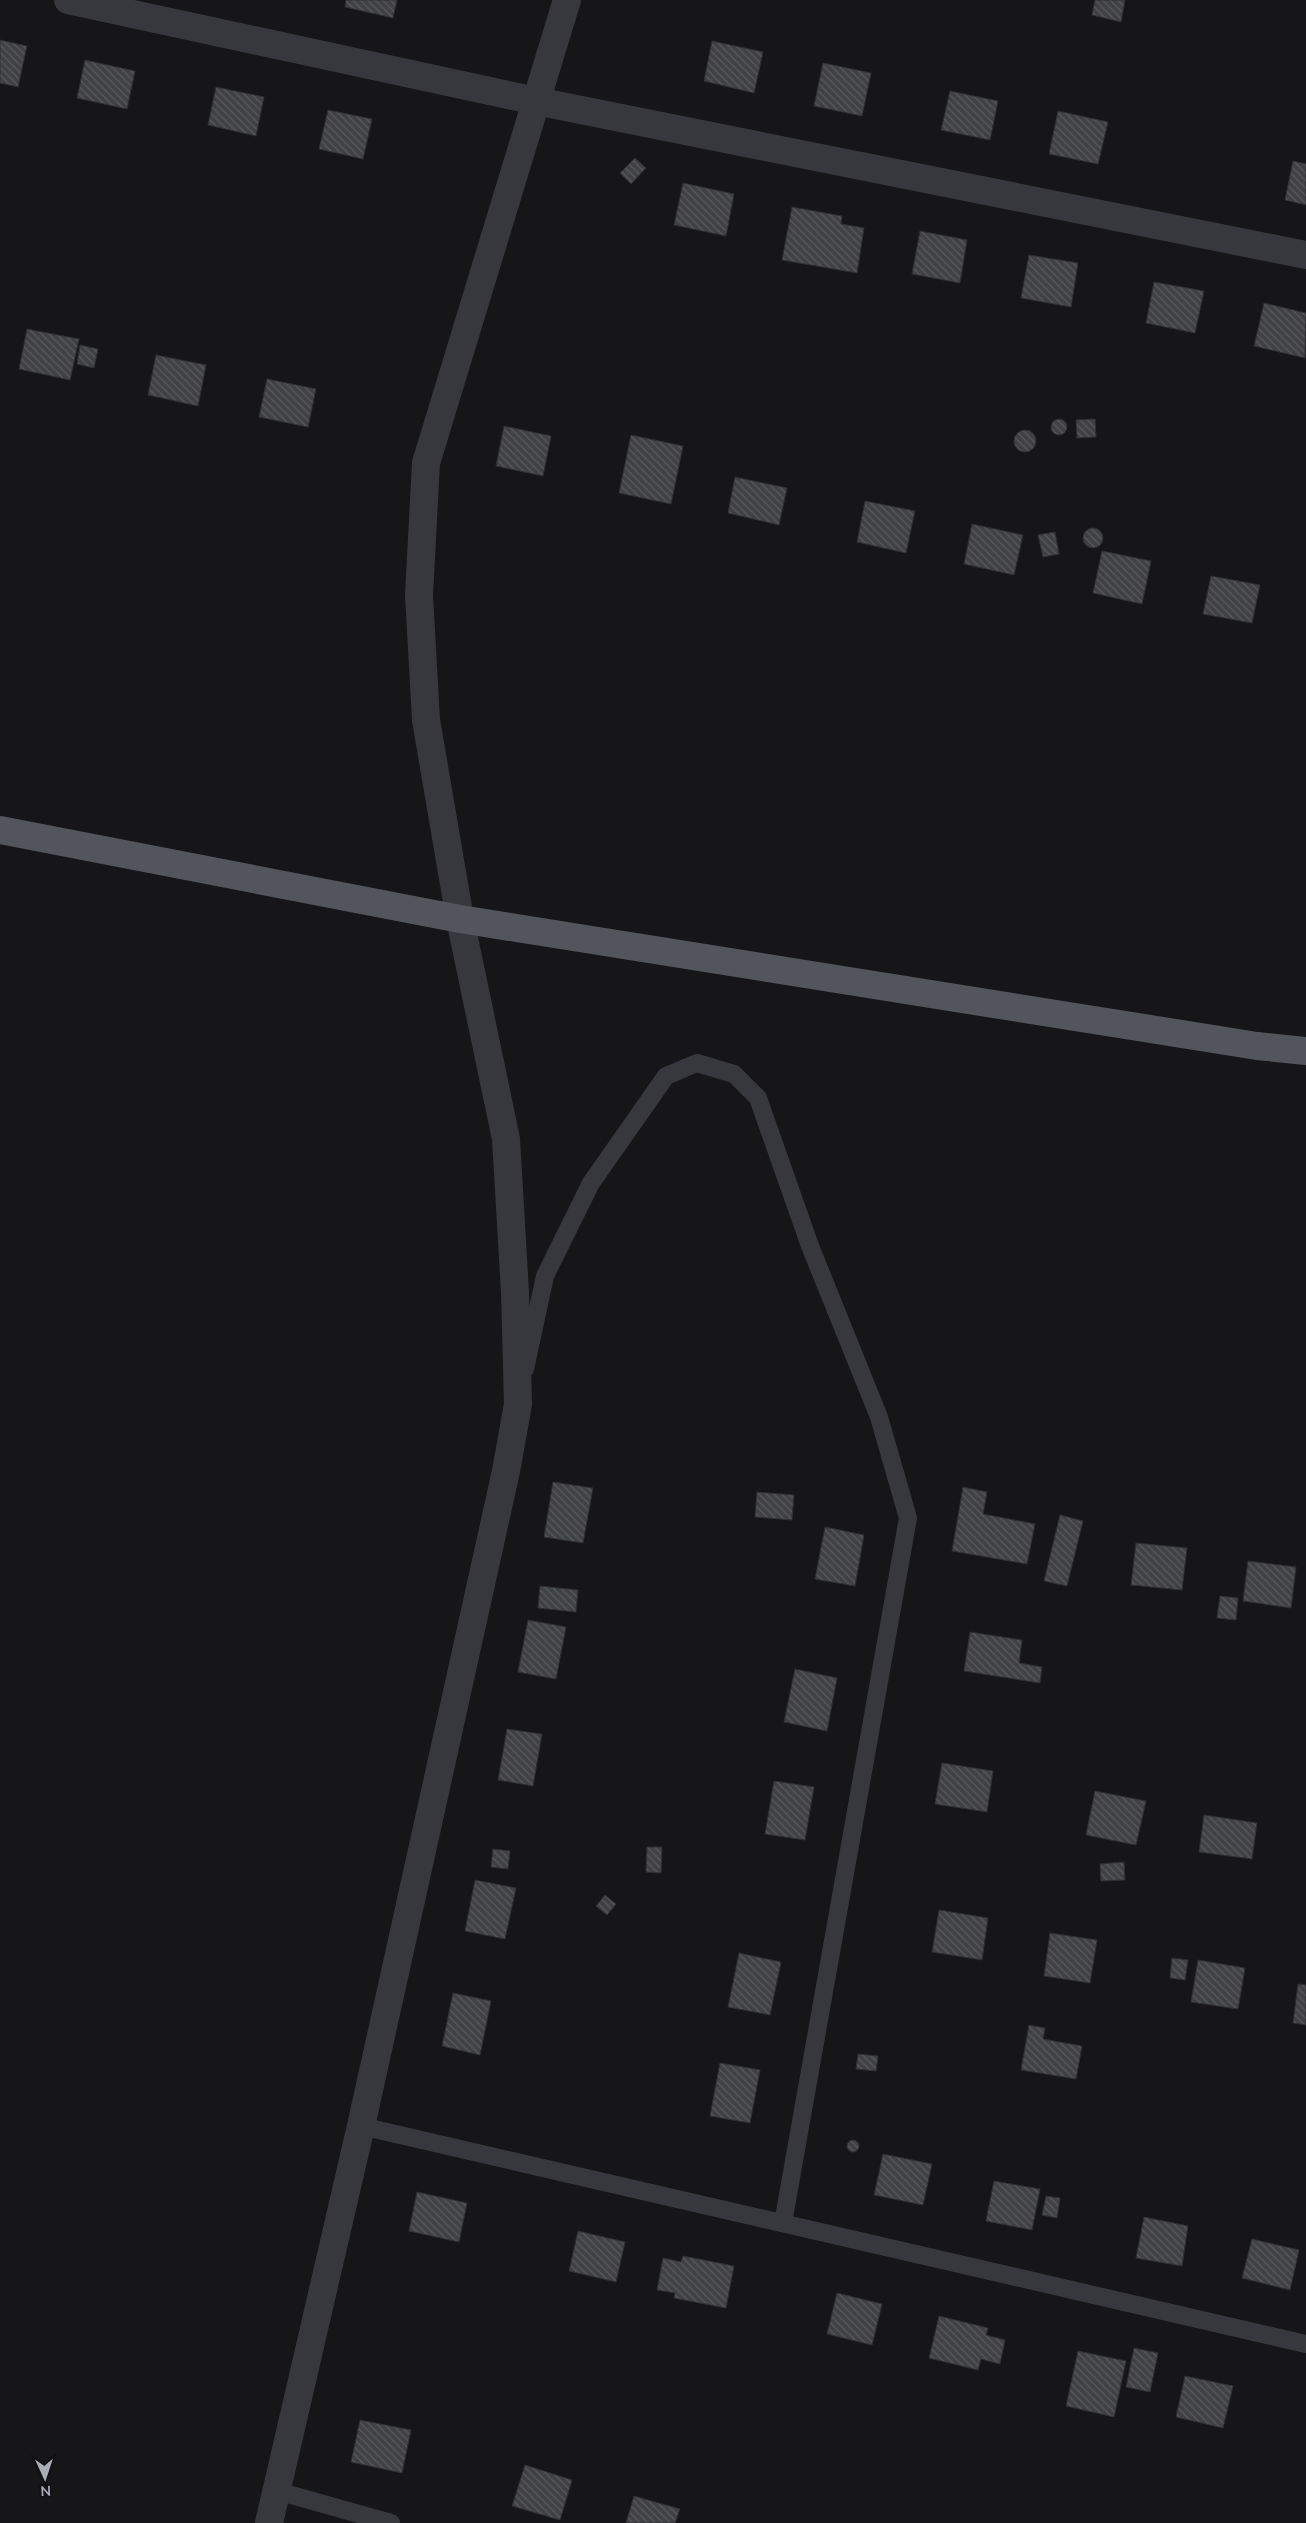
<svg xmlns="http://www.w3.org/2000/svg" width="1306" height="2523" viewBox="0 0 1306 2523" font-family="Mulish,sans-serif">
  <defs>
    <pattern id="building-back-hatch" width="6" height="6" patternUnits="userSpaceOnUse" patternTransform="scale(1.25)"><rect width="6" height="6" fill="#404145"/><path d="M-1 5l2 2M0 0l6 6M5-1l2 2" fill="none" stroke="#595a5e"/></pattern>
  </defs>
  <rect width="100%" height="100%" fill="#161618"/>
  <!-- building -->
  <g fill="url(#building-back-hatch)" stroke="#303034">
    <path d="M346,0H397L393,18L345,7Z"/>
    <path d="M1095,0H1125L1121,22L1092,15Z"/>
    <path d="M0,40L27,46L18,87L0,83Z"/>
    <path d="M712,41L763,52L754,93L704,81Z"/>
    <path d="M85,60L135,71L127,109L77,98Z"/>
    <path d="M823,63L871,73L862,116L814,106Z"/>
    <path d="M216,87L264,97L256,136L208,125Z"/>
    <path d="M950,91L998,101L990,140L941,130Z"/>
    <path d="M328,110L372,119L363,159L319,149Z"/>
    <path d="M1058,111L1108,122L1098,164L1049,154Z"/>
    <path d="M635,158L646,168L631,184L620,173Z"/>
    <path d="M1293,161L1306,164V205L1285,200Z"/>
    <path d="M683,183L734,194L726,236L674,225Z"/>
    <path d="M792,207L842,216L841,224L864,228L857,273L782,260Z"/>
    <path d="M920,231L967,240L960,283L912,274Z"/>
    <path d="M1029,255L1078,263L1071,307L1021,298Z"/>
    <path d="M1154,282L1204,291L1195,333L1146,323Z"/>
    <path d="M1264,303L1306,313L1305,358L1254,346Z"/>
    <path d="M27,329L79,339L70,380L19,369Z"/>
    <path d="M80,345L98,349L94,368L77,364Z"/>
    <path d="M156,355L206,365L198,406L148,395Z"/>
    <path d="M267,379L316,389L308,427L259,417Z"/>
    <circle cx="1059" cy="427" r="8"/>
    <path d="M1095,419L1096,437L1077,438L1076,420Z"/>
    <path d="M504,426L551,436L543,476L496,466Z"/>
    <circle cx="1025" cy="441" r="11"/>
    <path d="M631,435L683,446L671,504L619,493Z"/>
    <path d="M735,477L787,488L779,525L728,513Z"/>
    <path d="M865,501L915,511L906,553L857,542Z"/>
    <path d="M972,524L1023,535L1014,575L964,564Z"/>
    <circle cx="1093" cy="538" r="10"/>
    <path d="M1055,532L1059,554L1043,557L1038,535Z"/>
    <path d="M1102,551L1151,561L1142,604L1093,593Z"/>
    <path d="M1211,576L1260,585L1252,623L1203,614Z"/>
    <path d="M553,1482L593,1488L583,1543L544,1537Z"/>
    <path d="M963,1487L987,1492L983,1514L1035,1524L1027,1564L952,1551Z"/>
    <path d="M757,1492L794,1495L792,1520L755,1517Z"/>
    <path d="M1060,1515L1083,1521L1067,1586L1044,1581Z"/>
    <path d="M825,1527L864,1535L855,1586L815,1579Z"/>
    <path d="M1136,1543L1187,1548L1182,1590L1131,1585Z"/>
    <path d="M1248,1561L1296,1567L1291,1608L1243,1601Z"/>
    <path d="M540,1586L578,1590L576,1612L538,1608Z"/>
    <path d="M1220,1596L1238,1598L1236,1620L1217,1618Z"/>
    <path d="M528,1620L566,1627L556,1679L518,1672Z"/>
    <path d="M970,1632L1022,1640L1019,1663L1042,1667L1040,1683L964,1671Z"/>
    <path d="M795,1669L837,1678L827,1731L784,1722Z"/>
    <path d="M507,1729L542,1734L533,1786L498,1780Z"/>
    <path d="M942,1763L993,1771L987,1812L935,1804Z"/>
    <path d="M774,1781L814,1787L805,1840L765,1834Z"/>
    <path d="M1095,1791L1146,1801L1136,1845L1086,1835Z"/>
    <path d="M1204,1815L1257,1823L1252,1859L1199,1852Z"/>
    <path d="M647,1847H662L661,1873L646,1872Z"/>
    <path d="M493,1849L510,1851L508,1869L491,1867Z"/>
    <path d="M1124,1862L1125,1880L1101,1881L1100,1864Z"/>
    <path d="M475,1880L516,1888L505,1939L465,1931Z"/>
    <path d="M605,1895L616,1904L607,1915L596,1906Z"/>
    <path d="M939,1910L988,1918L982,1960L932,1952Z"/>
    <path d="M1050,1933L1097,1940L1090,1983L1044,1976Z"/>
    <path d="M739,1953L781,1962L770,2015L728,2007Z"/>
    <path d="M1172,1958L1188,1960L1185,1980L1170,1978Z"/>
    <path d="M1198,1960L1245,1968L1238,2009L1191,2002Z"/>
    <path d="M1298,1984L1306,1985V2025L1293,2023Z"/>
    <path d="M453,1993L491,2001L480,2055L442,2046Z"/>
    <path d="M1029,2025L1045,2028L1043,2039L1082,2046L1076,2079L1021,2070Z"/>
    <path d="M858,2054L878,2056L876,2071L856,2069Z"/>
    <path d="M720,2063L760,2070L750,2123L710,2116Z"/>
    <circle cx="853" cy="2146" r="6"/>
    <path d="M883,2154L932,2164L923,2205L874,2195Z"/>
    <path d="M994,2181L1040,2189L1032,2230L986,2221Z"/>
    <path d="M417,2192L467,2203L459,2242L409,2231Z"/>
    <path d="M1046,2196L1060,2198L1057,2218L1042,2215Z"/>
    <path d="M1144,2217L1188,2226L1182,2266L1136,2258Z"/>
    <path d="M578,2231L625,2242L616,2282L569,2271Z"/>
    <path d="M1252,2239L1299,2250L1290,2290L1242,2278Z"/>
    <path d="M683,2256L734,2266L726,2308L674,2298L675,2293L657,2290L663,2258L681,2262Z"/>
    <path d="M837,2293L882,2304L872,2345L827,2334Z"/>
    <path d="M939,2316L988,2328L986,2335L1005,2340L1000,2364L981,2359L978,2370L929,2358Z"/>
    <path d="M1134,2348L1158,2353L1150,2392L1126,2387Z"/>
    <path d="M1078,2351L1126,2361L1114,2417L1066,2406Z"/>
    <path d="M1185,2376L1233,2386L1223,2428L1176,2417Z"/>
    <path d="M360,2420L411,2430L402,2473L351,2462Z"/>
    <path d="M525,2465L572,2480L560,2520L512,2506Z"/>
    <path d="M634,2496L680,2509L675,2523H626Z"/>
  </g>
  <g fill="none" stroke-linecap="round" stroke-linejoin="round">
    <!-- lane -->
    <g stroke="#37383d" stroke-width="18">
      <path d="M525,1369L545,1276L591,1183L666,1076L697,1063L734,1074L758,1098L810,1246L879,1417L908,1518L783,2223"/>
      <path d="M361,2126L1306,2344"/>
      <path d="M277,2491L391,2523"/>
    </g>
    <!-- street -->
    <g stroke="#37383d" stroke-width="28">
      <path d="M68,0L536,101L1306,255"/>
      <path d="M269,2523L361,2126L506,1471L518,1404L515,1292L506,1139L460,919L426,720L419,595L426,463L567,0"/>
    </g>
    <!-- primary -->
    <path stroke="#53555c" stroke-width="28" d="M0,830L460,919L1257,1046L1306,1051"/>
  </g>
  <!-- north arrow -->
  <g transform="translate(45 2478) rotate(177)" stroke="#111113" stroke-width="4" paint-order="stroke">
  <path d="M0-4L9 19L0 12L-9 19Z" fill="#a8adb8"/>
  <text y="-8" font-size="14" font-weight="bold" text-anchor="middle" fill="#a8adb8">N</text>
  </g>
</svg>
